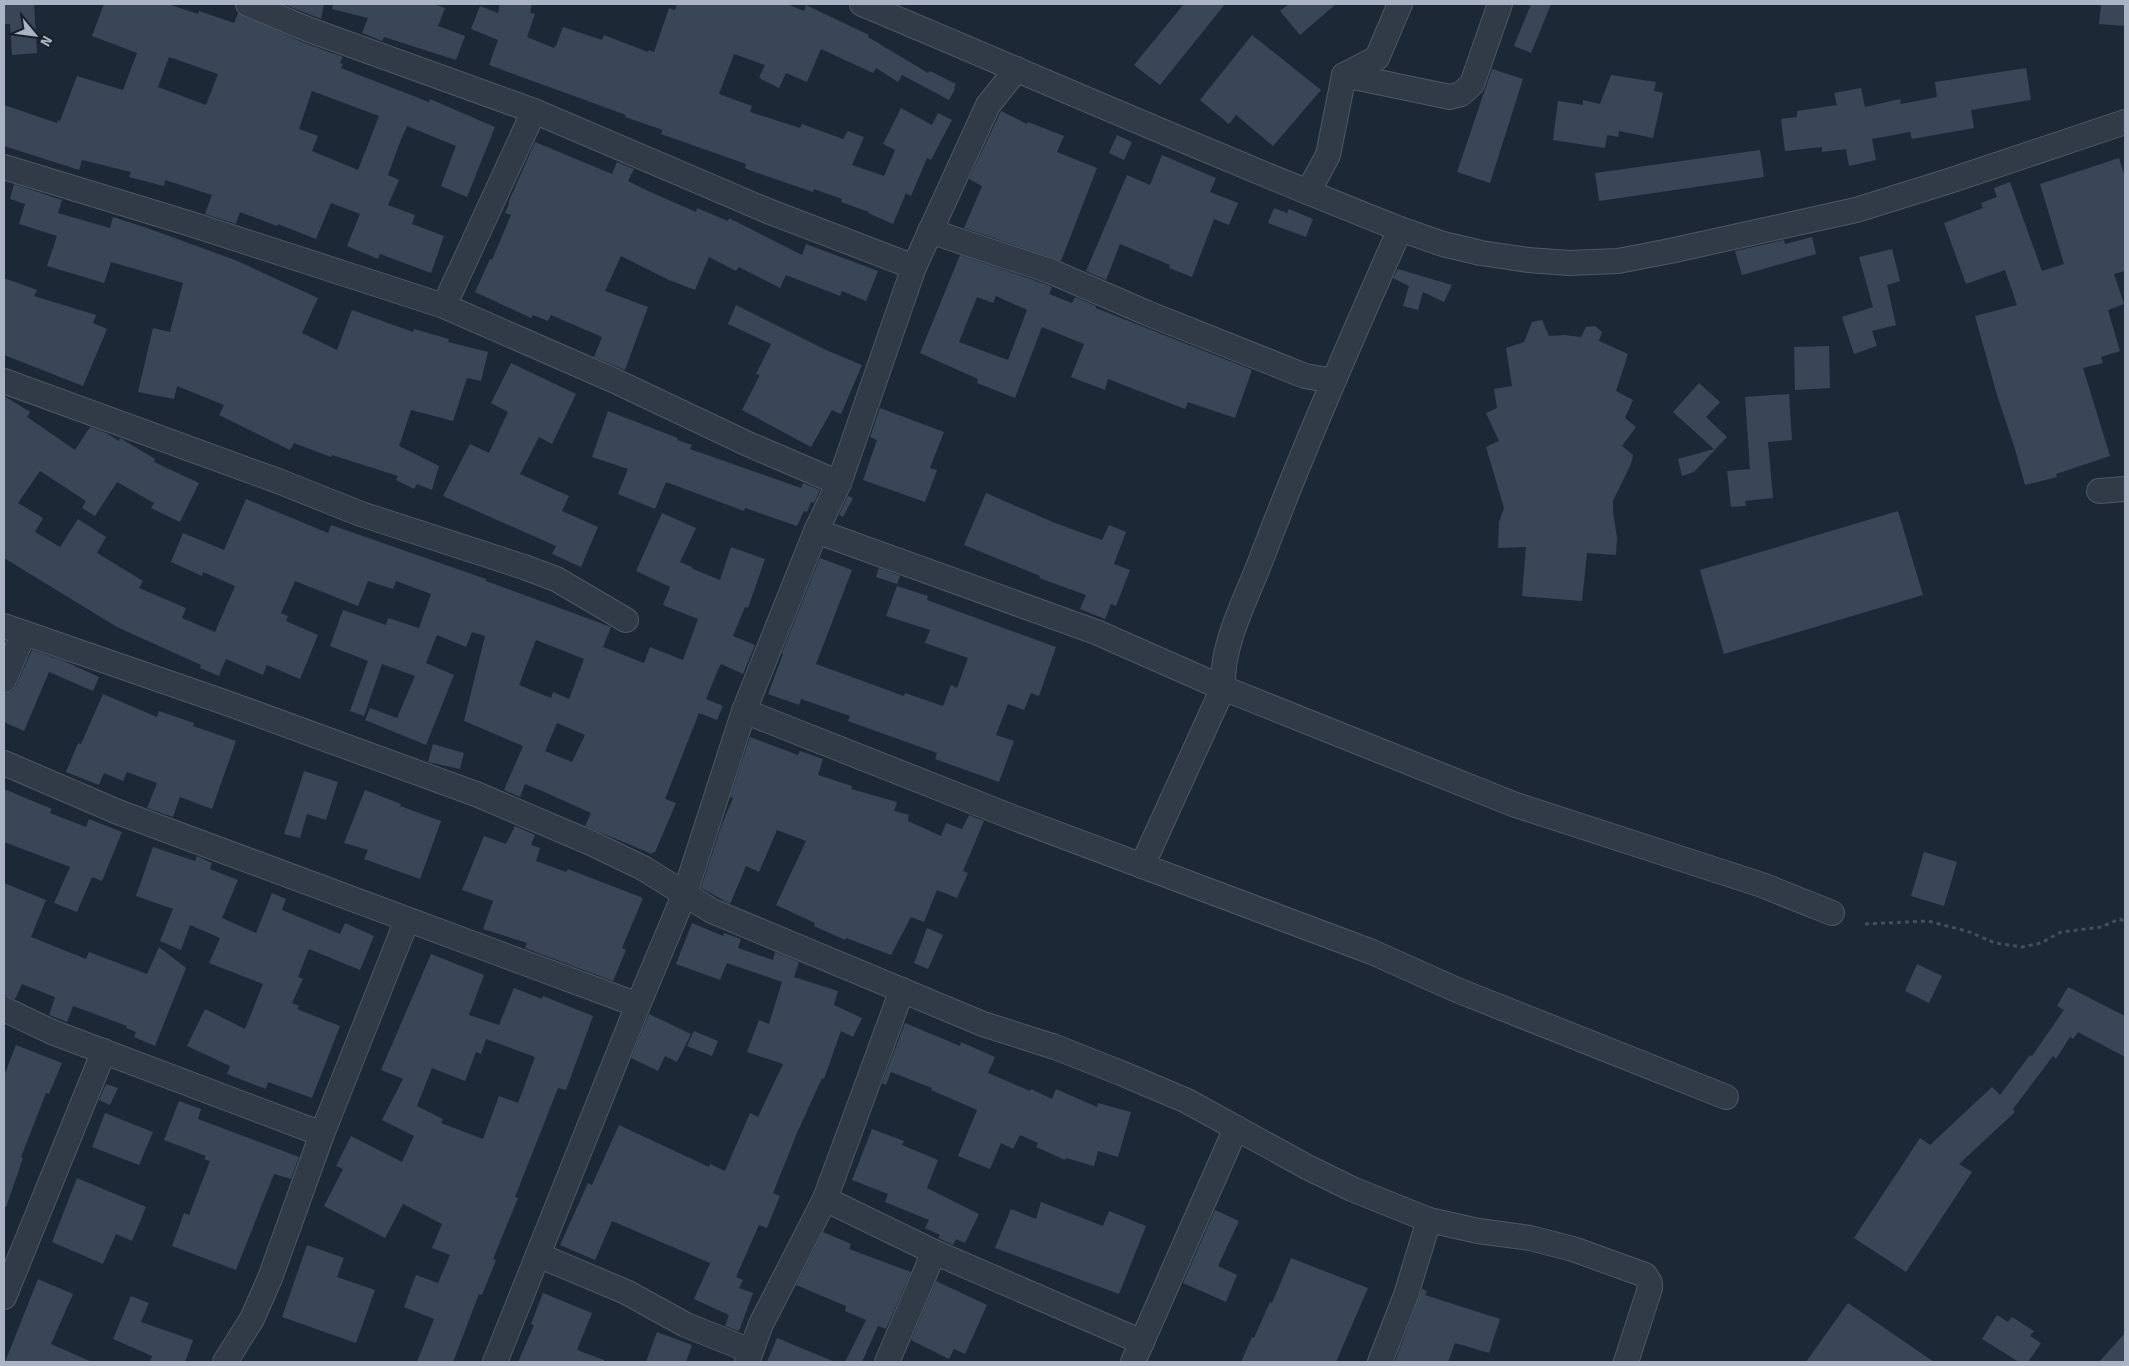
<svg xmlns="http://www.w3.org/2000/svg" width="2129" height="1366" viewBox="0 0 2129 1366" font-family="'Fira Sans',sans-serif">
  <rect width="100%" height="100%" fill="#1d2836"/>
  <!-- building -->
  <g fill="#394658" fill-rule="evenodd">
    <path d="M4,4H34L37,53L12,55L10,24H4Z"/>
    <path d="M104,4H168L198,14L199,11L234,23L238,13L302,42L343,57L340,63L343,64L341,68L429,102L430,99L495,127L467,197L441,186L456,146L407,126L400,142L388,175L399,180L388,205L415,215L412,224L444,236L431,273L380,254L378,259L347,246L360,214L331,203L316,239L278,224L277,226L240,212L236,224L205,214L212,195L165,180L164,186L129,177L131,172L82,160L79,170L4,146V105L57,123L58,120L60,121L77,76L123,90L137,53L92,36ZM169,57L218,74L206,105L158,87ZM312,91L379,116L358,170L312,151L318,136L299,129Z"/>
    <path d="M283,4H324L321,19Z"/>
    <path d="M333,4H433L445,8L438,26L465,36L456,60L384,37L382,41L362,33L368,18L332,9Z"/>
    <path d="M500,4H532L530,13L535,14L527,37L554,48L555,46H556L563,27L602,40L604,35L648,52L649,50L654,52L669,8L675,10L677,4H787L804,11L806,5L869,35L868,37L928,73L930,71L956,84L954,88L955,89L949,100L902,75L898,82L876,68L873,73L821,49L807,82L786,73L779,88L759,78L765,65L734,54L719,94L752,106L750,112L800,128L802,124L843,139L848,131L864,137L852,165L884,176L895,150L883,144L901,108L932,125L938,113L952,120L931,160L927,158L911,196L906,193L893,224L868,213L869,212L841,202L842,199L814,189L813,192L749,170L745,168L746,164L661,134L663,130L625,117L626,115L489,65L498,40L471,29L480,6L498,13Z"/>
    <path d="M1184,4H1225L1160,85L1134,65Z"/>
    <path d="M1289,4H1336L1300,35L1280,11Z"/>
    <path d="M1531,4H1551L1531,53L1514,46Z"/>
    <path d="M2101,4H2125V26L2099,24Z"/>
    <path d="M1252,35L1321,90L1273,146L1236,115L1229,124L1200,100Z"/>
    <path d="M2026,68L2031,100L1971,110L1974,128L1912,139L1910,132L1872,139L1876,160L1849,166L1846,149L1822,152V147L1785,151L1781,119L1797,117V111L1837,105L1834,93L1861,88L1865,107L1900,99L1901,104L1937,97L1935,82Z"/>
    <path d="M1492,69L1523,79L1490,183L1457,172Z"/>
    <path d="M1611,75L1656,82L1654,91L1663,93L1653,138L1619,131L1618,137L1607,135L1605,148L1553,140L1558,101L1583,105V100L1600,104Z"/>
    <path d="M1001,111L1027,124L1028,122L1064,136L1057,152L1097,168L1061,261L964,228L982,186L969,179Z"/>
    <path d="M1117,135L1132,142L1124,160L1109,153Z"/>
    <path d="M535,142L612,174L617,162L634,169L628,181L646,190L696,212L697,208L728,221L729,218L802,255L806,244L878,271L866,301L842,291L840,296L786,275L780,288L739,267L736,271L709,257L695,290L669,280L621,256L605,291L648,307L625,370L594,357L602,337L551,315L548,321L533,315L531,318L475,292L490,259L492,260L511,215L505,213L509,204L508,203Z"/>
    <path d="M1760,150L1764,177L1599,201L1595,173Z"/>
    <path d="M1162,155L1216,178L1210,192L1238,203L1229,225L1214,219L1192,277L1169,268L1170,265L1120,244L1106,280L1086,271L1127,175L1150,185Z"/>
    <path d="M2119,158L2125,177V271L2114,274L2124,304L2108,310L2120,351L2101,357L2103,363L2083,368L2110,456L2056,474L2057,477L2025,485L2015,449L1997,395L1975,316L2017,305L2005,270L1966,284L1944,223L1983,208L1981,203L1997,197L1994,188L2010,182L2042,271L2064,264L2040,184Z"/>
    <path d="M14,184L62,200L58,213L110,228L113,217L147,228L235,260L318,298L302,333L337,350L352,310L413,332L414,329L449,339L448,342L488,352L481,381L467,378L453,421L411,410L399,446L439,466L432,490L417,484L414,489L396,480L398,476L332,455L331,457L294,443L290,450L219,415L224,405L177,386L174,399L138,392L153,328L170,332L183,283L111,262L104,283L47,266L57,236L19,224L25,204L10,199Z"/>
    <path d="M1274,208L1287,213L1289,209L1313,219L1306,237L1268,223Z"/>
    <path d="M1812,237L1816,254L1742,275L1735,251L1784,240L1785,244Z"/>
    <path d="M1892,249L1900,281L1887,285L1896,325L1872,331L1877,346L1854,354L1842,317L1873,307L1859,257Z"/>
    <path d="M960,255L1045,284L1052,287L1049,294L1072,303L1075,297L1096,306V308L1252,370L1235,418L1188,402L1185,409L1108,379L1105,390L1071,377L1084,344L1042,327L1015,398L977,383L978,379L920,353ZM996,296L1027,310L1008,360L959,342L977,297L993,303Z"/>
    <path d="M1398,269L1452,285L1444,302L1423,292L1418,310L1403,306L1409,286L1393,278Z"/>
    <path d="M4,278L37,290L34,296L96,315L93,323L107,329L83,386L4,355Z"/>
    <path d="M736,305L826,350L862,365L841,414L832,410L811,447L742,410L760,375L756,374L771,344L728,324Z"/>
    <path d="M1542,320L1549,336L1565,335L1581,337L1586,327L1595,326L1602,332L1599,341L1628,354L1616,391L1633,400L1625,418L1636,427L1622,446L1633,455L1631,464L1613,501V512L1617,538L1616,555L1587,553L1582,601L1522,596L1526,547L1498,548L1499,522L1504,508L1486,447L1499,441L1486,413L1497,408L1494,389L1512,386L1506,348L1524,342L1532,322Z"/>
    <path d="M1829,346L1830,388L1795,390L1794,347Z"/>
    <path d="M511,363L576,394L552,444L539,437L520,474L569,496L562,511L598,527L581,567L552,554L556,546L443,496L470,444L489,453L508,412L491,403Z"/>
    <path d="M1699,383L1720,402L1706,417L1727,437L1694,472L1682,476L1678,459L1714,449L1673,412Z"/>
    <path d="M1789,394L1792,440L1768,442L1773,498L1745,501L1746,506L1731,507L1727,471L1750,469L1745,397Z"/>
    <path d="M4,396L30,412L27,417L75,450L90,427L106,433L119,441L120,438L155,459L154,462L199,483L180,522L151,508L154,503L117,482L95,516L82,508L86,501L40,471L18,503L43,518L35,532L60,547L78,519L106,537L97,553L143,581L139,588L186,608L182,618L215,632L235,586L203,572L202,576L171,562L183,533L224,550L246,499L328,533L331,525L486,579V581L611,627L603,647L644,663L650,647L683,660L698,619L663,605L670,587L636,571L662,513L696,528L680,562L692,567L691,568L720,580L731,547L765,559L748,608L745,607L733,636L755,645L743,674L721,664L718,670L706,699L723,706L717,720L699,713L665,799L676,803L655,852H653L652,854L585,826L591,813L542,791L525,784L520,797L504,790L523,746L464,721L485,636L472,632L466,647L437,635L426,663L454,675L426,745L365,720L370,708L397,718L415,676L382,664L364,716L350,711L368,661L330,646L343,610L386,625L388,618L419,628L431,594L396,581L393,589L368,581L358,606L295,581L281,613L288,616L286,621L318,635L300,679L267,665L263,675L226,659L219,676L200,668L201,665L117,627L4,558ZM536,640L584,659L569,699L553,692L551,698L519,685ZM557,723L585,735L572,762L545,751Z"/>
    <path d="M880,408L944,432L930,468L937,470L925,502L863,480L877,440L870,437Z"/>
    <path d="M608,411L678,438L677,440L692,445L690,449L801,488L803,483L820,490L814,503L811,502L807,512L804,511L797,526L745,508L744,511L666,482L655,509L618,494L628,469L592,457Z"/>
    <path d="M986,493L1055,523L1102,540L1109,525L1126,532L1114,564L1130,570L1116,606L1111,604L1105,619L1080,609L1086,595L1039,578L1040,576L964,545Z"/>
    <path d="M848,496L853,498L843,517L839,515Z"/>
    <path d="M1898,511L1923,595L1724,654L1700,570Z"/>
    <path d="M820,558L852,570L816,664L904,696L905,693L943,706L951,685L957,688L968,658L925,643L930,630L886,616L897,586L928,596L927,600L1056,647L1039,696L1031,693L1024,710L1008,704L996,735L1014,741L999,782L935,759L937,753L848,721L850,716L801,699L799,705L768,694L783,654L782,653Z"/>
    <path d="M879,568L900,576L897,584L876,577Z"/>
    <path d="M32,650L64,661L99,677L93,691L49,672L24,731L4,722V693L12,691L16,686Z"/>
    <path d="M103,694L157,717L159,711L194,723L193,726L236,741L212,809L180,797L173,817L147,808L157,783L127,772L123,781L104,773L99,785L66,772L78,743L81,744Z"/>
    <path d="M750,737L798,755L800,751L823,759L818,775L852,786L851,789L897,802L894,811L909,815L908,821L941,836L946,823L962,829L969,815L984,821L963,871L968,873L957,898L937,890L924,922L911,917L891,955L846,938L845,940L814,926L815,923L776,905L806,841L777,830L759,872L746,866L730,904L701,888L722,824L733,798L730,797Z"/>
    <path d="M433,744L464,753L460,769L428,762Z"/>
    <path d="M304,771L338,782L326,820L307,814L300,838L284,834Z"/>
    <path d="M4,789L52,809L50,813L86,827L89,819L122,832L102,881L92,877L77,912L54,903L70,867L4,842Z"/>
    <path d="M365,790L401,804L400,806L441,821L420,879L364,859L368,850L344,843Z"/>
    <path d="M515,826L535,835L531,845L540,848L536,861L566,872L568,869L643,898L622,948L626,950L613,981L525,948L527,943L483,929L493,901L462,890L484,836L506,844Z"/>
    <path d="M153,847L195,861L197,856L212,863L210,869L238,880L222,918L256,933L272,893L286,899L282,910L340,934L345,923L374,936L360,970L309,949L298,977L303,979L292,1003L299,1006L297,1009L340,1026L312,1098L268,1082L266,1089L227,1074L230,1066L187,1046L205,1009L245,1029L263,984L209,963L220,938L190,925L181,950L160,941L173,909L136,896Z"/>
    <path d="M1924,852L1957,862L1944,906L1911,896Z"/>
    <path d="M4,883L46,900L31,937L86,959L89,952L147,974L159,947L186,968L155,1046L134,1037L136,1032L126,1028L127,1026L73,1006L67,1022L49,1015L55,997L22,984L15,999L4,995Z"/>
    <path d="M692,923L723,936L724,933L741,939L738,948L773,960L775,952L799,962L794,977L838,991L834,1005L862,1018L853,1037L841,1031L824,1079L822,1078L797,1133L773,1193L780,1196L767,1228L759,1225L736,1277L743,1280L739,1288L753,1293L739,1331L725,1326L729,1315L694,1299L710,1263L612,1221L595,1260L560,1245L588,1183L592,1185L619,1125L709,1167L710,1164L725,1171L750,1113L758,1117L783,1064L747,1052L759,1020L769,1024L782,982L727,963L720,980L676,964Z"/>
    <path d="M927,928L943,935L928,969L914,963Z"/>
    <path d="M431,954L484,975L469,1015L499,1025L514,988L542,999L543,996L593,1016L566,1090L558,1088L515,1197L518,1198L493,1259L496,1260L482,1295L479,1294L453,1362H417L434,1319L404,1307L416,1275L438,1283L450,1255L432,1248L442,1224L403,1204L385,1238L324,1206L343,1169L336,1166L351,1136L402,1162L414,1136L382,1120L403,1079L381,1070ZM486,1039L535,1057L518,1103L499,1096L483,1139L441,1123L443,1119L417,1106L432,1068L465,1081L476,1052L481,1054Z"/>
    <path d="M1917,964L1942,976L1929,1003L1905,991Z"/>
    <path d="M2068,987L2125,1016V1057L2078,1032L2073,1039L2070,1037L2056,1059L2053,1056L2013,1109L2015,1112L1959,1164L1972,1172L1906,1272L1854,1238L1920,1138L1930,1145L1992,1087L2000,1095L2030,1055L2032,1056L2064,1010L2057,1006Z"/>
    <path d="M649,1014L691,1034L677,1062L665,1056L658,1071L631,1058Z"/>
    <path d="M905,1023L960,1046L961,1042L995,1057L988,1073L1030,1091L1031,1089L1052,1099L1056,1089L1097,1107L1098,1103L1131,1112L1118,1157L1098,1151L1094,1166L1066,1158L1065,1160L1036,1147L1038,1143L1020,1135L1013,1149L1001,1143L990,1169L958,1156L977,1110L931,1090L932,1088L891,1072L886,1085L882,1083Z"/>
    <path d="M694,1031L718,1041L712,1056L687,1046Z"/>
    <path d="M16,1045L62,1063L49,1094L46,1093L21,1157L23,1158L6,1207H4V1076Z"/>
    <path d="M106,1084L118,1088L110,1105L99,1100Z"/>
    <path d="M179,1101L201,1109L198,1119L299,1157L291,1179L274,1174L236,1270L172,1246L184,1213L189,1215L210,1161L204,1159L206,1156L164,1140Z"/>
    <path d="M105,1113L153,1132L139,1165L92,1147Z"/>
    <path d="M872,1129L904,1141L902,1145L938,1160L927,1188L979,1214L965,1243L956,1239L953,1245L938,1238L940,1235L925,1228L929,1220L885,1202L888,1194L852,1180Z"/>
    <path d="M77,1178L146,1207L132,1241L116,1234L103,1264L52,1242Z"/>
    <path d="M1041,1202L1103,1226L1109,1211L1146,1226L1119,1294L995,1248L1011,1209L1036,1219Z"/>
    <path d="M1215,1210L1239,1221L1218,1266L1237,1275L1226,1302L1183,1283Z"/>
    <path d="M823,1232L851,1244L849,1249L911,1272L886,1329L878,1326L862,1362H845L866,1320L845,1311L846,1306L796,1285Z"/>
    <path d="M307,1245L344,1258L337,1277L375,1290L356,1343L282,1317Z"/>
    <path d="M1291,1258L1368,1288L1336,1362H1241L1252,1337L1254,1338L1270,1302L1272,1303Z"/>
    <path d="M38,1279L73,1294L51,1344L92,1362H5Z"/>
    <path d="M936,1281L987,1305L965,1354L954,1349L949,1359L911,1340Z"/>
    <path d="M1422,1289L1427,1291L1425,1295L1500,1319L1489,1353L1455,1343L1448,1362H1395Z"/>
    <path d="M543,1293L592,1313L577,1350L604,1360V1362H518L534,1325L531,1324Z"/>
    <path d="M131,1296L149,1303L141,1322L193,1340L185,1362H150L152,1356L113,1339Z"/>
    <path d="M1848,1303L1934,1362H1806Z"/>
    <path d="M1997,1315L2008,1322L2012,1317L2034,1331L2030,1336L2041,1343L2028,1362H2019L1982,1339Z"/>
    <path d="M657,1332L692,1345L686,1362H646Z"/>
    <path d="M2125,1333V1362H2099Z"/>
    <path d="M777,1338L835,1362H767Z"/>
  </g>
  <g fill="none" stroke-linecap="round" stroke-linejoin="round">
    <!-- minor casing -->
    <g stroke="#4e5765" stroke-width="26">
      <g id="minor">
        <path d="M248,4L307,29L534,111L768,211L914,267"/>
        <path d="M862,4C1041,79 1219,158 1400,229L1443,244L1481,253L1528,260L1569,263L1618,261L1670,251L1856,210L1949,181L2125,122"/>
        <path d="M1344,75L1450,97L1461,94L1472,84L1500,4"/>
        <path d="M4,167L191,224L444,306L613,380L748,444L839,483"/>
        <path d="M1308,192L1328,155L1344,75L1377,58L1400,4"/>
        <path d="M930,231L1050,271L1147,313L1305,376L1333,381"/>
        <path d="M444,306L534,111"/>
        <path d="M4,381L278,481L361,514L524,567L556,579L626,620"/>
        <path d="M2099,491L2125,489"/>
        <path d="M816,531L1096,632L1223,688L1513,804L1762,885L1832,913"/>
        <path d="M4,626L224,702L476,794L591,843L643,868L712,911L983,1024L1055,1047L1121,1073L1187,1101L1307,1167L1352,1189L1429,1220L1478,1231L1530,1238L1573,1249L1645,1275L1650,1283V1288L1626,1362"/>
        <path d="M4,680L24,633"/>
        <path d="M744,711L1012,817L1372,952L1457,990L1726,1097"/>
        <path d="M4,763L118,812L638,1005"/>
        <path d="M1142,866L1223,688C1221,646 1244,603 1259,565C1302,451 1351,340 1400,229"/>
        <path d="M4,1009L52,1032L322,1134"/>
        <path d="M825,1199L934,1252L1142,1342"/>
        <path d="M538,1255L626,1292L686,1325L751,1351"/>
        <path d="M4,1297L104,1051"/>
        <path d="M225,1362L252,1319L270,1278L322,1134L407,920"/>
        <path d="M495,1362L638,1005L685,893L744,711L816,531L839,483L914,267L988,105L1017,69"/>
        <path d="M747,1362L761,1324L825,1199L902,990"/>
        <path d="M887,1362L934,1252"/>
        <path d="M1133,1362L1236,1128"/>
        <path d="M1380,1362L1406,1295L1429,1220"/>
      </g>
    </g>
    <!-- path -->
    <path stroke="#3d5255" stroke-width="3" stroke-dasharray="4 4" stroke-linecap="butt" d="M1865,924L1928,921L1967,931L1995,943L2022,947L2041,943L2061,932L2101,927L2120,919L2125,922"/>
    <!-- minor -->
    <use href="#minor" stroke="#313a47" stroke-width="24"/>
  </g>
  <!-- border -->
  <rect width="2129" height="1366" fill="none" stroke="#aab4c5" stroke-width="10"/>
  <!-- north arrow -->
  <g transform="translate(35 35) rotate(119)" stroke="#171f2b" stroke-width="4" paint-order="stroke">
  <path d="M0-4L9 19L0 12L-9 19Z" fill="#aab4c5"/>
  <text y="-8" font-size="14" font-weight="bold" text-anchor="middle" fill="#aab4c5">N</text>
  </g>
</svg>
